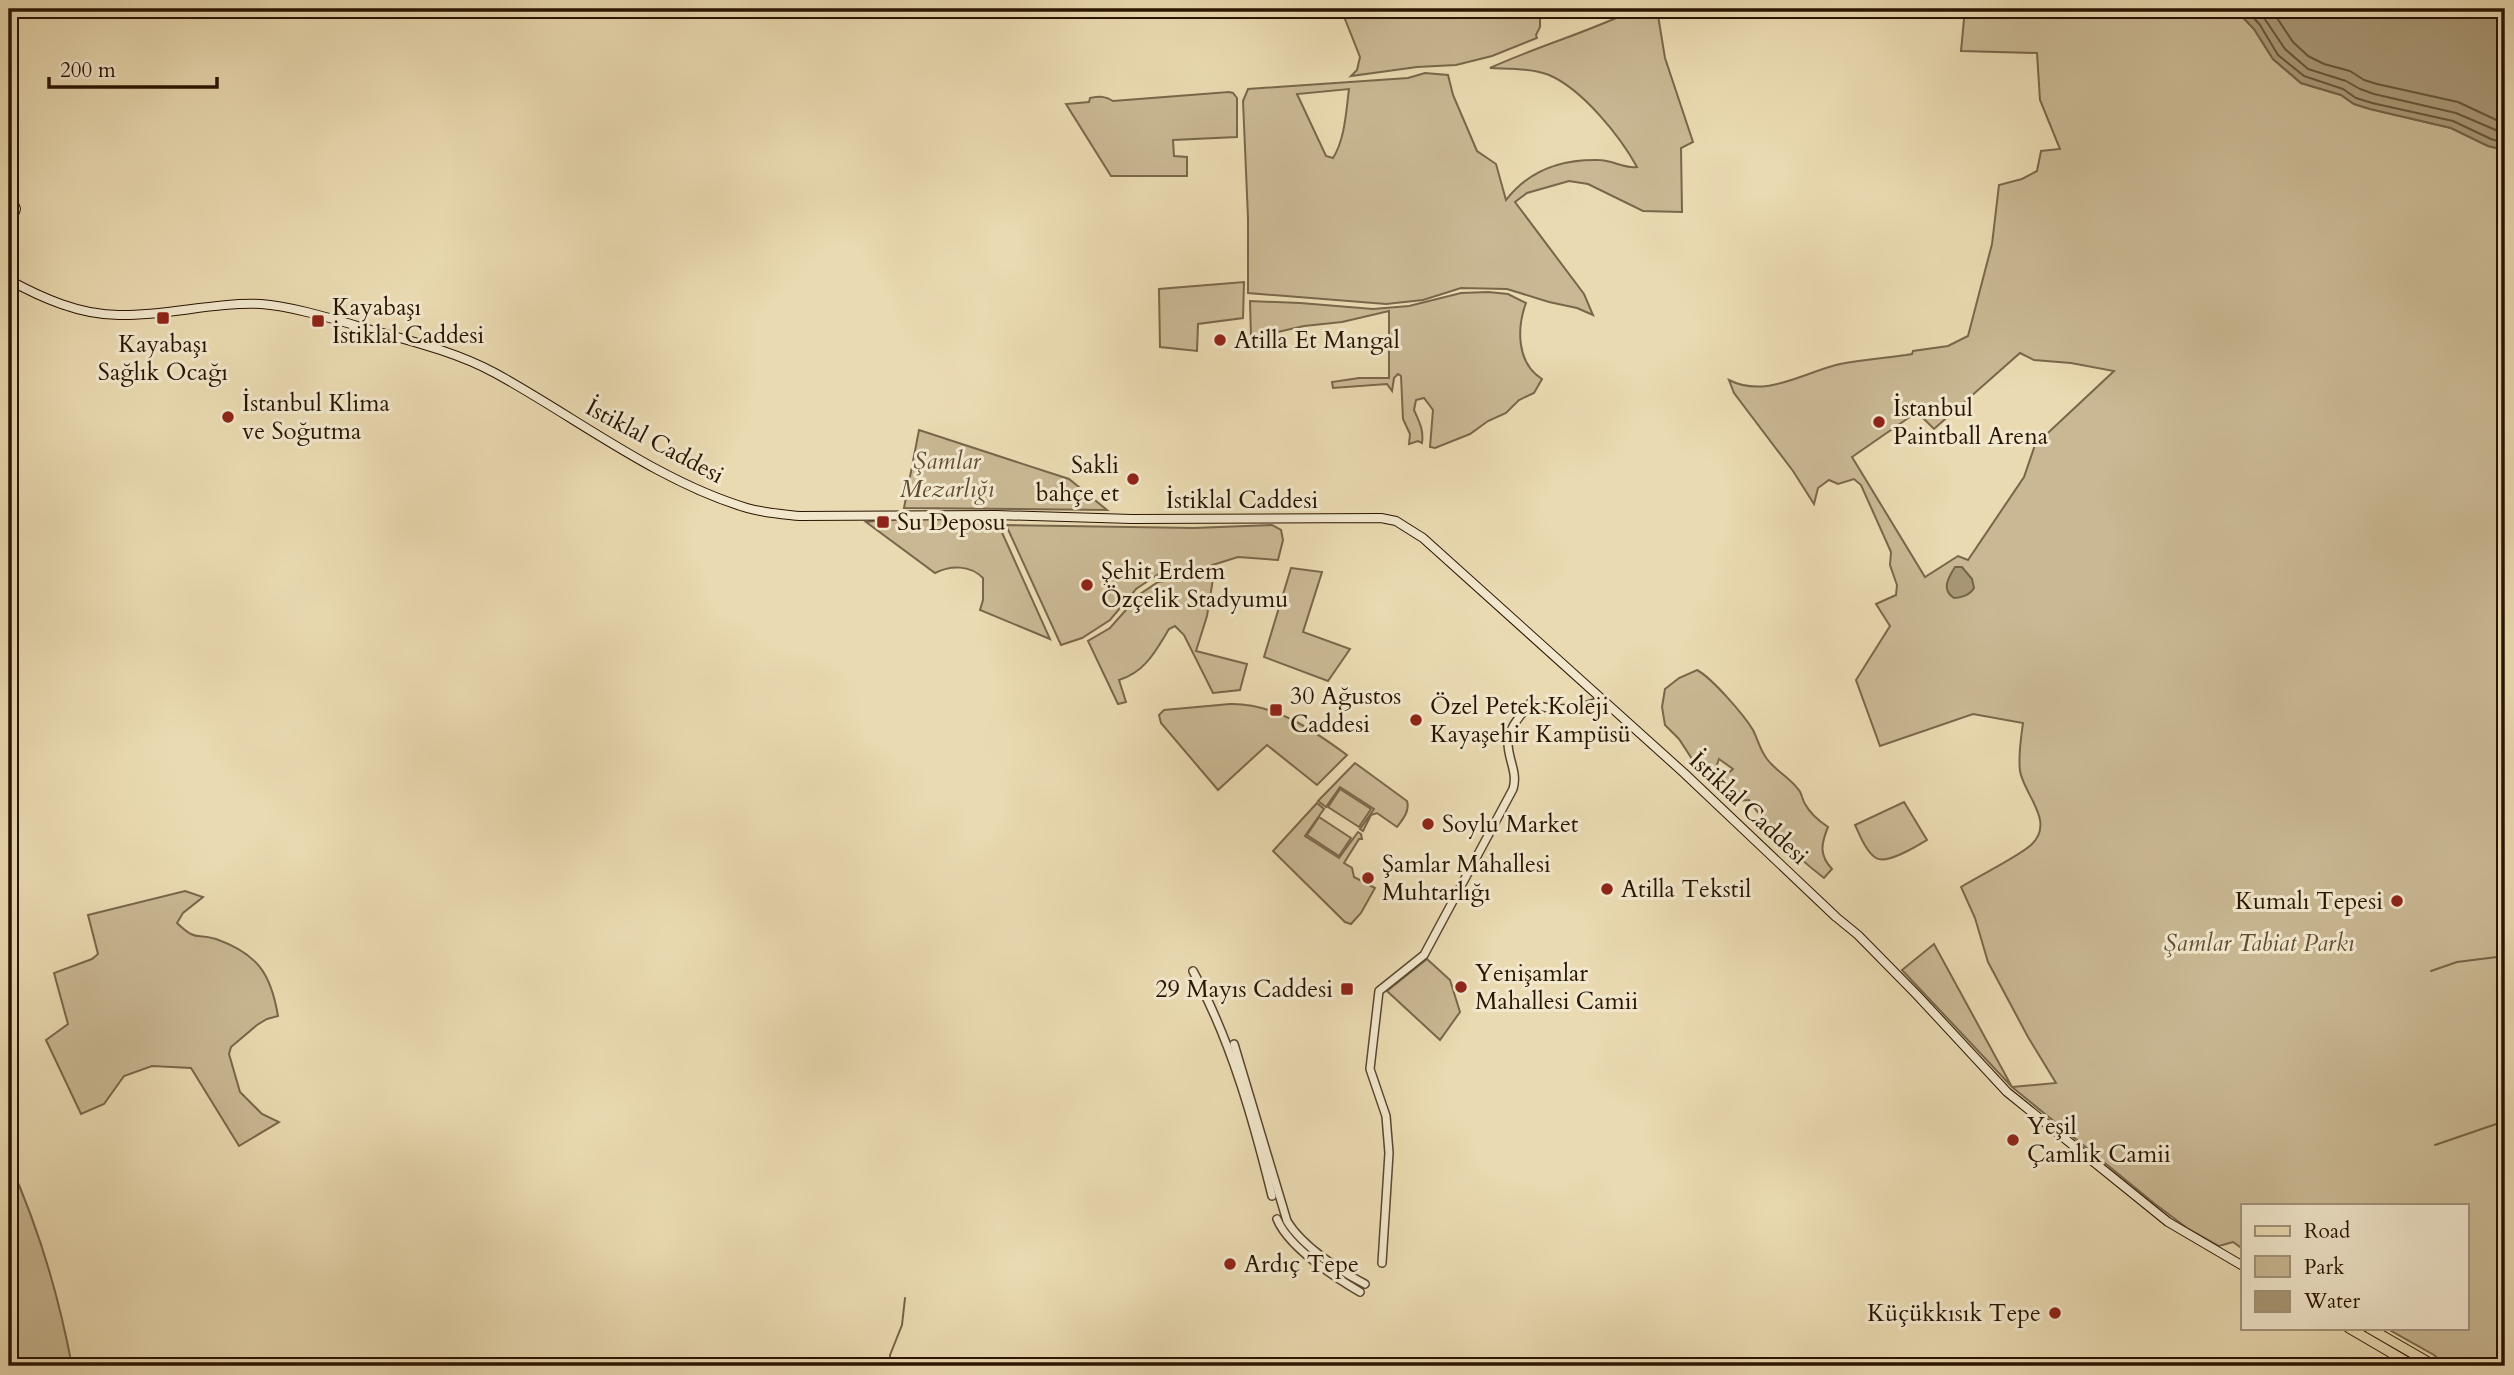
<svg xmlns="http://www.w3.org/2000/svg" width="2514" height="1375" viewBox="0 0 2514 1375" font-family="Cardo,serif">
  <rect width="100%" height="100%" fill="#eadab1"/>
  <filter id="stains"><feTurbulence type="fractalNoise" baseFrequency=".00286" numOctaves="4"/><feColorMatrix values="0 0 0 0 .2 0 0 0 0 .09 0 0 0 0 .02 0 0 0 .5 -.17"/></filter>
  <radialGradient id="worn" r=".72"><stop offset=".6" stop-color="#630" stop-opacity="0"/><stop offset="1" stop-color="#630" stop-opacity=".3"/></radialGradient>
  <!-- green -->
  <g fill="#c9b893" stroke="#79664a" stroke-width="2" fill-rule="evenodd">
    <path d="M1341,9H1529L1540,19V27L1536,35L1537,38L1492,56L1456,65L1417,67L1351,76L1357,70L1360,57Z"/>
    <path d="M1636,9H1657L1665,58L1693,142L1681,148L1682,212L1643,211L1588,184L1569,181L1527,193L1515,202L1584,294L1593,315L1577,308L1549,302L1507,289L1461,288L1423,300L1386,304L1248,293V218L1243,101L1248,89L1408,78L1425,73L1448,75L1453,95L1477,151L1496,164L1506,200C1529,170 1562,159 1599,160C1612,160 1625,169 1637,167C1620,136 1582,89 1549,75C1530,68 1509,69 1490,68C1538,46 1589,32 1636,9ZM1349,89C1346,112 1345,139 1333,158L1326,156L1297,94Z"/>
    <path d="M1965,9H2235L2254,29L2273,59L2301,83L2341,95L2354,104L2370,109L2451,128L2488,146L2505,150V1366H2447L2434,1355L2386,1328H2467V1205H2243V1249L2233,1242L2219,1246L2187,1228L2155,1204L2012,1087L1902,970L1934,944L2012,1087L2056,1083L2028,1037L1988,962L1975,918L1961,887C1980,875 2016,858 2031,845C2056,822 2024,795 2020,771C2018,756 2021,738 2023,723L1973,714L1880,746L1856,680L1890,626L1876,604L1896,595L1897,585L1890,565L1891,552L1861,485L1854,479L1838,484L1829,480L1818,488L1814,504L1793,471L1734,393L1729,380C1766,399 1804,372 1840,364C1862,360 1884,358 1906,355L1912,354L1913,351L1948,346L1968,336L1992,244L1999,185L2022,179L2037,171L2041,151L2060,149L2040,100L2037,53L1961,51ZM2020,353L2034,360L2071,363L2114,371L2035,445L2024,477L1968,560L1958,556L1925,577L1852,457L1917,412L1934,429Z"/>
    <path d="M1229,92L1233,93L1237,98V137L1173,140L1174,156L1187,157V176H1111L1066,104L1089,102L1090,98C1100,96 1105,96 1113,101Z"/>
    <path d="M1244,282L1243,318L1198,324L1197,351L1160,347L1159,289Z"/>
    <path d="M1488,292L1508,294L1526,303C1517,327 1516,363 1542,379L1534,393L1519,400L1506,413L1488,421L1470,434L1435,448L1430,447L1433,410L1424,398L1416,400L1414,410C1419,421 1424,430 1422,443L1418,441L1409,444L1410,434L1403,419L1401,376L1398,374L1394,378L1392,391L1387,384L1333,388L1332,382L1359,378H1389V311L1342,322L1304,326L1251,338L1250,301L1300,303L1373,309L1409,306L1461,293Z"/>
    <path d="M919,430L1069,479L1107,510L904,508Z"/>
    <path d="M914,517H995L1050,639L980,610L983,600V578C970,565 951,565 935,573L866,522Z"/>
    <path d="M1006,525L1194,528L1272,525L1281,530L1283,540L1278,560L1238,557L1203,568L1157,575L1136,589L1110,620L1082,638L1061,645Z"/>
    <path d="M1291,568L1322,572L1303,632L1350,649L1328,681L1264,657Z"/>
    <path d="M1214,573L1207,616L1196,651L1247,664L1240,690L1213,693L1184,635L1175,626L1169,629C1155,652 1145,672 1119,680L1126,702L1118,704L1088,641L1110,628L1140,594L1158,582Z"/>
    <path d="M1697,670C1712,678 1744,715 1753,730C1758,740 1760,750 1767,759C1776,771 1790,778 1798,789C1802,793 1802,799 1805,804C1810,813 1819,821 1828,827C1821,844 1819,855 1832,869L1824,878C1794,855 1770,831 1749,800L1736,801L1721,779L1733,769L1719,759L1713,776L1703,764L1692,759L1679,739L1665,725L1662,707L1665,689L1679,678Z"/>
    <path d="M1230,704C1274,703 1313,730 1347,755L1317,785L1267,745L1218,790L1161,723L1159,715L1164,710Z"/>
    <path d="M1355,763L1407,801C1410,811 1403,819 1397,827L1377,813L1371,815L1363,831L1360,829L1374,809L1340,787L1326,807L1318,801Z"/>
    <path d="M1340,789L1371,809L1359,827L1328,807Z"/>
    <path d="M1904,802L1927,840C1917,846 1887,865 1876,858C1866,852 1860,835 1855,825Z"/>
    <path d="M1317,803L1324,809L1305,836L1339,858L1358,832L1361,834L1362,839H1359L1344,863L1352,868L1354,877L1375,888L1361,913L1351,924L1345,922L1273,851Z"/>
    <path d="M1319,817L1351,838L1339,856L1307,835Z"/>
    <path d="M185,891L203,897L183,913L177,923C198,943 195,932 216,939C258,954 271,974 278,1016L267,1019L257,1025L231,1047L229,1054L240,1092L262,1114L279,1122L239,1146L191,1068L152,1066L124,1076L104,1104L81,1114L46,1040L68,1024L54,973L92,959L98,954L88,915Z"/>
    <path d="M1427,959L1450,980L1460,1012L1440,1040L1387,991Z"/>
    <path d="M9,1162C38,1226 59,1297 72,1366H16L9,1345Z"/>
  </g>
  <!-- water -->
  <g fill="#a89775" stroke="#756346" stroke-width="2">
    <path d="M2235,9H2505V150L2488,146L2451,128L2370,109L2354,104L2341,95L2301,83L2273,59L2254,29Z"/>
    <path d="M1955,567H1962L1972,579L1974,588C1970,595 1961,598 1954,598C1941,590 1948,578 1955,567Z"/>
  </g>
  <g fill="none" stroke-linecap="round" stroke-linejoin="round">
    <!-- shore -->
    <g stroke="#68563a" stroke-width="2">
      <path d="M2246,9L2260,25L2278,55L2304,76L2343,89L2356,98L2372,103L2453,121L2491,139L2505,143"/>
      <path d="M2258,9L2285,49L2308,69L2346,81L2360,89L2374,94L2456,113L2505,134"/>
      <path d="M2271,9L2293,42L2308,56L2324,64L2350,71L2364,80L2377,84L2458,102L2505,124"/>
    </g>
    <!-- stream -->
    <g stroke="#756346" stroke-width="2">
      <path d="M2431,971L2457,962L2505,956"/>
      <path d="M2435,1145L2505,1121"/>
      <path d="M890,1366V1355L902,1325L905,1298"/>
    </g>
    <!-- tertiary casing -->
    <g stroke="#59462c" stroke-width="10">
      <g id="tertiary">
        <path d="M1193,971C1231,1041 1253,1119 1272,1196"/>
        <path d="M1234,1044L1287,1221C1302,1246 1340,1271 1365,1284"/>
        <path d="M1277,1219C1289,1248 1333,1276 1360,1292"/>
        <path d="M1382,1263L1389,1153L1386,1116L1370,1069L1379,991L1424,955L1513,789C1518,772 1508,760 1508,743C1508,728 1522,714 1530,703C1555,713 1579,709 1604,700"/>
      </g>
    </g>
    <!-- secondary casing -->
    <g stroke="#291400" stroke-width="10">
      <g id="secondary">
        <path d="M9,192L16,209L9,228"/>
        <path d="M9,280C42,298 80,315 119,315C166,316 214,302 261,304C293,306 343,322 375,331C415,342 458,353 495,373C577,418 657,481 747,508C764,513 782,514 800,516L996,515L1132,519L1381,518L1396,521L1423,538L1684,773L1836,917L1858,935L1917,995L2007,1092L2168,1222L2243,1266"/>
      </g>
    </g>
    <!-- primary casing -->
    <g stroke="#291400" stroke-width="11">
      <g id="primary">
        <path d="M2349,1328L2414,1366"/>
        <path d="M2369,1328L2435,1366"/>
      </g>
    </g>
    <!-- tertiary -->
    <use href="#tertiary" stroke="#f1e7cc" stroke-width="7"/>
    <!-- secondary -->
    <use href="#secondary" stroke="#f1e7cc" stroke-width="8"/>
    <!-- primary -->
    <use href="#primary" stroke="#eadab1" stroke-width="9"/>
  </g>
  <!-- markers -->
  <g fill="#8f2418" stroke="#f1e7cc" stroke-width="2.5">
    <rect x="156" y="311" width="14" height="14" rx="3.5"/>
    <rect x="311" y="314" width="14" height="14" rx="3.5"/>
    <circle cx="1220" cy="340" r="7"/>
    <circle cx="228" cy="417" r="7"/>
    <circle cx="1879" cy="422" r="7"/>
    <circle cx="1133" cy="479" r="7"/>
    <rect x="876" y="515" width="14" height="14" rx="3.5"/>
    <circle cx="1087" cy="585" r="7"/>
    <rect x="1269" y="703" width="14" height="14" rx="3.5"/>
    <circle cx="1416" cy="720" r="7"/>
    <circle cx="1428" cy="824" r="7"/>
    <circle cx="1368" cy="878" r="7"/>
    <circle cx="1607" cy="889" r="7"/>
    <circle cx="2397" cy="901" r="7"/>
    <circle cx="1461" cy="987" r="7"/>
    <rect x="1340" y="982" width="14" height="14" rx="3.5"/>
    <circle cx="2013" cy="1140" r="7"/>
    <circle cx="1230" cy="1264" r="7"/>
    <circle cx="2055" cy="1313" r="7"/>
  </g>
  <g text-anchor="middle" stroke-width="6" stroke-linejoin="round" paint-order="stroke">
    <!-- poi labels -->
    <g font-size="24" fill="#291400" stroke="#f1e7cc" text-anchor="start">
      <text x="332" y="315">Kayabaşı<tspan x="332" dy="28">İstiklal Caddesi</tspan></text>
      <text x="1234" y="348">Atilla Et Mangal</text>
      <text x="163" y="352" text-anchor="middle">Kayabaşı<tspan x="163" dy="28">Sağlık Ocağı</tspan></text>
      <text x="242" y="411">İstanbul Klima<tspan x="242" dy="28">ve Soğutma</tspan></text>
      <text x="1893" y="416">İstanbul<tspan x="1893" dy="28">Paintball Arena</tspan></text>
      <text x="1119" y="473" text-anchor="end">Sakli<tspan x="1119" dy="28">bahçe et</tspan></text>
      <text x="897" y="530">Su Deposu</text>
      <text x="1101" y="579">Şehit Erdem<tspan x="1101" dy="28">Özçelik Stadyumu</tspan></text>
      <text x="1290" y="704">30 Ağustos<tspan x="1290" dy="28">Caddesi</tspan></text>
      <text x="1430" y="714">Özel Petek Koleji<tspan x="1430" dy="28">Kayaşehir Kampüsü</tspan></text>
      <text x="1442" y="832">Soylu Market</text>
      <text x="1382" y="872">Şamlar Mahallesi<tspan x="1382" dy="28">Muhtarlığı</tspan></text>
      <text x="1621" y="897">Atilla Tekstil</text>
      <text x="2383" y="909" text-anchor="end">Kumalı Tepesi</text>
      <text x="1475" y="981">Yenişamlar<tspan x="1475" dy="28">Mahallesi Camii</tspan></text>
      <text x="1333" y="997" text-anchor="end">29 Mayıs Caddesi</text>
      <text x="2027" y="1134">Yeşil<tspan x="2027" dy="28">Çamlık Camii</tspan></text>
      <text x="1244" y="1272">Ardıç Tepe</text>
      <text x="2041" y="1321" text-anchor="end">Küçükkısık Tepe</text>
    </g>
    <!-- street labels -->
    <g font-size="24" fill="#291400" stroke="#f1e7cc">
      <text transform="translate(655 441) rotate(28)" y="8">İstiklal Caddesi</text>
      <text x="1242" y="508">İstiklal Caddesi</text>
      <text transform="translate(1749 808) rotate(43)" y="8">İstiklal Caddesi</text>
    </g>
    <!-- park labels -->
    <g font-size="24" font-style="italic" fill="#614d33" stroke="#f1e7cc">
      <text x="947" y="469">Şamlar<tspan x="947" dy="28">Mezarlığı</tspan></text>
      <text x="2259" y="951">Şamlar Tabiat Parkı</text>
    </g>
  </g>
  <!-- margin -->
  <rect width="2514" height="1375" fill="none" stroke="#eadab1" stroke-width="35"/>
  <rect x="10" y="10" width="2493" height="1354" fill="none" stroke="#291400" stroke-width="3.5"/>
  <rect x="18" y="18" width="2479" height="1340" fill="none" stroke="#291400" stroke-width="2"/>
  <!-- legend -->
  <rect x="2241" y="1204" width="228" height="126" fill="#f1e7cc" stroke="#a1937a" stroke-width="2"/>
  <rect x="2255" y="1226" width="35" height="10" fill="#eadab1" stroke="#a1937a" stroke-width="2"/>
  <text x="2304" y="1238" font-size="21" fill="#291400">Road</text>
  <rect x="2255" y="1256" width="35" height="21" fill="#c9b893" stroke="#a1937a" stroke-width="2"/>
  <text x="2304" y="1274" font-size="21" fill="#291400">Park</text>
  <rect x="2255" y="1291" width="35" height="21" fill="#a89775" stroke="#a1937a" stroke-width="2"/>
  <text x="2304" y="1308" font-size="21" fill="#291400">Water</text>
  <!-- scale -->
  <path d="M49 77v10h168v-10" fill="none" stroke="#291400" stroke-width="3.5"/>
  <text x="60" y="77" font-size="21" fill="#291400" stroke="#f1e7cc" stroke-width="5" paint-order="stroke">200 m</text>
  <rect width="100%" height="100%" filter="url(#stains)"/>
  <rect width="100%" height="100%" fill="url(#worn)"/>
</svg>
